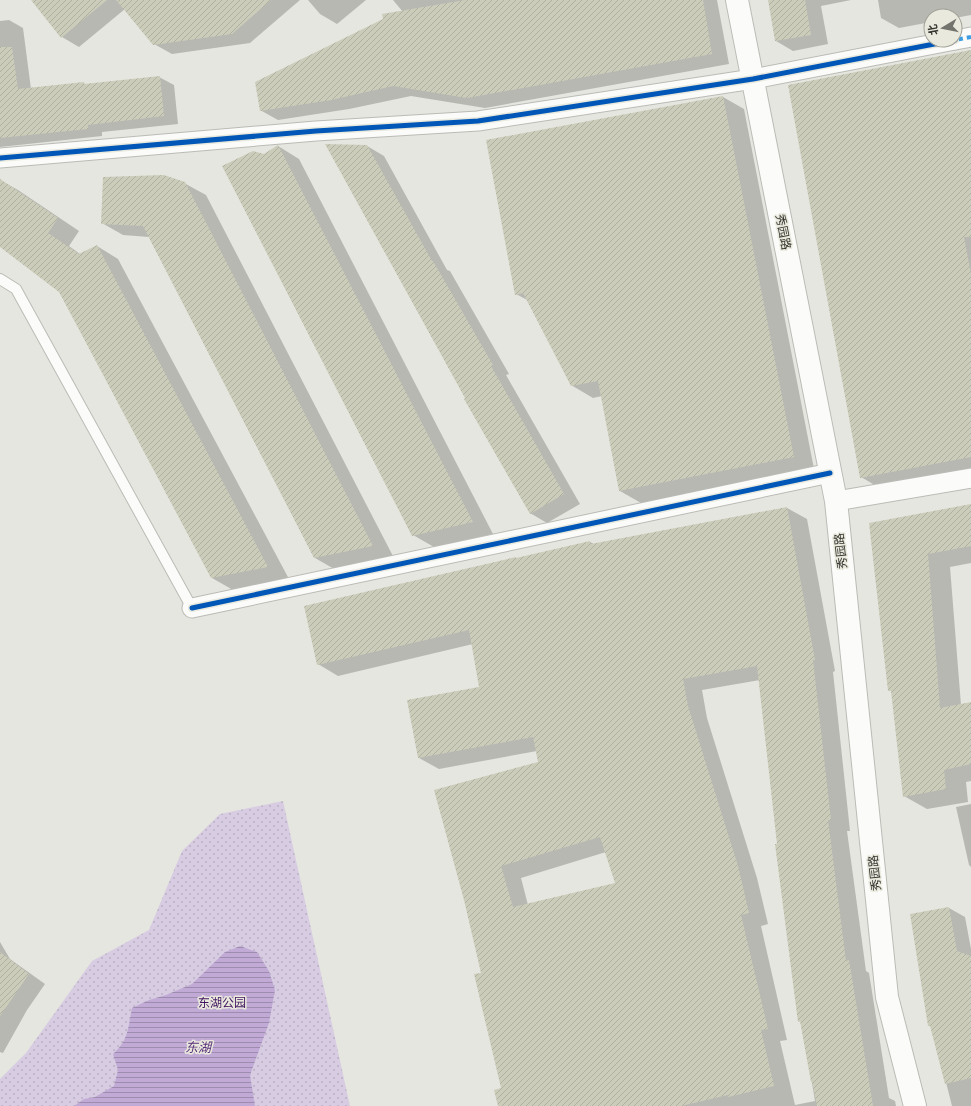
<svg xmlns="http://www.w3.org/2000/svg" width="971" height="1106" viewBox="0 0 971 1106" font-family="Raleway,'Noto Sans SC',sans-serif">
  <defs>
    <pattern id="grass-dots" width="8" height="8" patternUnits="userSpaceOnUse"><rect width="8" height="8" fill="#d7cce1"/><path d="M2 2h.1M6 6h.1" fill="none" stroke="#b9b0c2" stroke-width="1.8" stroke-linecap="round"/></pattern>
    <pattern id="water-rules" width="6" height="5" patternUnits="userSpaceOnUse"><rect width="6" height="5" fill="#c1abd6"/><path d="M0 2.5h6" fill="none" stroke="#9e8cae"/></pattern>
    <pattern id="building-hatch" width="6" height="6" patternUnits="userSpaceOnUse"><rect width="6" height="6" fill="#ccccba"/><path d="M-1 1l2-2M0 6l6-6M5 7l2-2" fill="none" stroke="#b0b0a0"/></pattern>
  </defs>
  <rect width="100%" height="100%" fill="#e6e6e0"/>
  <!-- grass -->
  <path fill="url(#grass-dots)" d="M283,801L350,1106H0V1079L26,1053L92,961L149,930L182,851L220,814Z"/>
  <!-- water -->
  <path fill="url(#water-rules)" d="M240,946L257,952L269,971L275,990L269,1023L250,1075L255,1106H74L84,1099L95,1097L114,1086L118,1070L113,1054C129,1040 128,1027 132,1008L149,1000L166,995L192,984L225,952Z"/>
  <!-- shadow -->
  <g fill="#0003" fill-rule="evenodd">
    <path d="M32,0H300L250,43L172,54L154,44L125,9L79,47L62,37Z"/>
    <path d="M308,0H366L337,24L320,14Z"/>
    <path d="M393,0H717L729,64L485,108L411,96L349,109L278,120L260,110L403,12Z"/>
    <path d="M769,0H851L821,6L828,44L793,51L776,41Z"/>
    <path d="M878,0H971V15L955,18V16H931V22L899,28L881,18Z"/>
    <path d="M9,20L23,28L31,89L84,83L86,85L159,77L174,85L178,124L102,132V136L0,147V21Z"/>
    <path d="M971,52V469L878,487L861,477Z"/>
    <path d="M723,97L744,109L814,469L641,503L620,491L602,396L593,398L571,385L529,301L516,294L487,141Z"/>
    <path d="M278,146L299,159L493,534L434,547L413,535L264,155Z"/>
    <path d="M367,146L384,156L447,270L450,271L509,374L506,375L580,504L547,523L530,513L466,398Z"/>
    <path d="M0,180L18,190L79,231L69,246L80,254L97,246L118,259L289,579L233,590L212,578L60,291L0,246Z"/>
    <path d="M184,183L206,195L394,558L336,570L315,558L149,237L123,235L102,223Z"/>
    <path d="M971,505V563L950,567L961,705L971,703V781L966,782L968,802L927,809L904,796L892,692L889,690L870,524Z"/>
    <path d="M787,508L807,519L835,671L833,672L850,831H847L866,971L869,973L889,1098L895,1101L896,1106H499L502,1089L483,974L465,900L540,762L537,751L439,769L419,758L481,688L473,644L338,676L318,664L590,542L594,544ZM760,680L799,1021L802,1023L815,1101L795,1105L780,1041L787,1040L761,926L768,924L757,878L707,718L702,690ZM606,852L617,884L528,905L521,878Z"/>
    <path d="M971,804V867L969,865L956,807Z"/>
    <path d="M949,908L965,917L971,949V1106H952L932,1027L929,1026Z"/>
    <path d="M0,942L10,959L45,984L27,1010L3,1053L0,1052Z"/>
  </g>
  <!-- building -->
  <g fill="url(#building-hatch)" fill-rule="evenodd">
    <path d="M31,0H107L61,38Z"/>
    <path d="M116,0H271L232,34L153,45Z"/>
    <path d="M465,0H703L712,54L467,98L393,86L331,100L260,111L255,82L383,19L382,14Z"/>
    <path d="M768,0H805L811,35L775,41Z"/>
    <path d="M0,47H12L18,89L84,82V84L160,76L164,116L88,125V129L0,138Z"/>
    <path d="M971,50V237H964L971,274V457L860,478L788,85Z"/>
    <path d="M723,96L794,457L619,491L598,381L571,386L523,293L515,295L486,140Z"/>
    <path d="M325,144L367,145L432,261H433L493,365L491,366L564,494L530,514L464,399L465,398Z"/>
    <path d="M278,145L473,522L412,536L222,166L253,151L264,154Z"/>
    <path d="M164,175L185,182L373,546L314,558L143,226L101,224L103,177Z"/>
    <path d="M0,179L58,218L48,233L79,254L97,245L268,567L211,578L59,292L0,247Z"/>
    <path d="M971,504V546L928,554L940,708L971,702V764L944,770L946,789L903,797L891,691H888L869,523Z"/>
    <path d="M787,507L815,660H813L831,820H828L846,961L849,960L873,1106H817L812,1082H811L800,1021L798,1022L775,844H777L757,666L683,679L688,706L738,866L749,913L741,915L768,1029L761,1030L774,1086L728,1097V1095L681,1106H498L494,1090L501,1088L474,974L481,973L464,900L434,790L538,762L533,737L418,758L407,700L479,687L469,630L317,665L304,606L516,557V558L590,541L591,544ZM600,837L615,883L513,907L501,866Z"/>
    <path d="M949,907L957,951L971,956V1078L945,1084L930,1026H928L910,914Z"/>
    <path d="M0,952L29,974L0,1016Z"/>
  </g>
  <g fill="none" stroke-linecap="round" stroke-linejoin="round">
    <!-- lane casing -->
    <g stroke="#bbbbb6" stroke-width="12">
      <path id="lane" d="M0,279L16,289L192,608"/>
    </g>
    <!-- street casing -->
    <g stroke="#bbbbb6" stroke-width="21">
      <g id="street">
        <path d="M955,40L971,37"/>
        <path d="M0,158L316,131L478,121L753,79L955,40"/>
        <path d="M836,501L971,478"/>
        <path d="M192,608L830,473"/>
      </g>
    </g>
    <!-- secondary casing -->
    <g stroke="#bbbbb6" stroke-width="24">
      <path id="secondary" d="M737,0L836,501L887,997L915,1106"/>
    </g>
    <!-- lane -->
    <use href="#lane" stroke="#fbfbfa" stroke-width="10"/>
    <!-- street -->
    <use href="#street" stroke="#fbfbfa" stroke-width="19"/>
    <!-- secondary -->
    <use href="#secondary" stroke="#fbfbfa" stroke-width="22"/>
    <!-- quiet -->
    <path stroke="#3e9ee1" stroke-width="4" stroke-dasharray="8 4" stroke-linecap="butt" d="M955,40L971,37"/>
    <!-- cycleway casing -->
    <g stroke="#e9e9dd" stroke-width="8">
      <g id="cycleway">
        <path d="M0,158L316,131L478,121L753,79L955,40"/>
        <path d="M192,608L830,473"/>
      </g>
    </g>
    <!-- cycleway -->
    <use href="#cycleway" stroke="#0057b8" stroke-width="5"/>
  </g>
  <g text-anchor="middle" stroke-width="3" stroke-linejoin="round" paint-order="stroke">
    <!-- street labels -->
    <g font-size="12" fill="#363631" stroke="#e9e9dd">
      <text transform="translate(783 232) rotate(79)" y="4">秀园路</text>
      <text transform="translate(841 551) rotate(-96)" y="4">秀园路</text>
      <text transform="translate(875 873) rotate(-96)" y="4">秀园路</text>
    </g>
    <!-- park labels -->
    <g font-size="12" fill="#411561" stroke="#e9e9dd">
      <text x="222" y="1007">东湖公园</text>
    </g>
    <!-- water labels -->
    <g font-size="13" font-style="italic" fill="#572e7a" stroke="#e9e9dd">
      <text x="198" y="1052">东湖</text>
    </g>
  </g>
  <!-- north arrow -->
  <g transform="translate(943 28) rotate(260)"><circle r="19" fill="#e9e9dd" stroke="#a1a198"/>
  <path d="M0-3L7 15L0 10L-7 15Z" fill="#74746e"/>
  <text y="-6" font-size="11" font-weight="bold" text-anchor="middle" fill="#363631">北</text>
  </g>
</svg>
